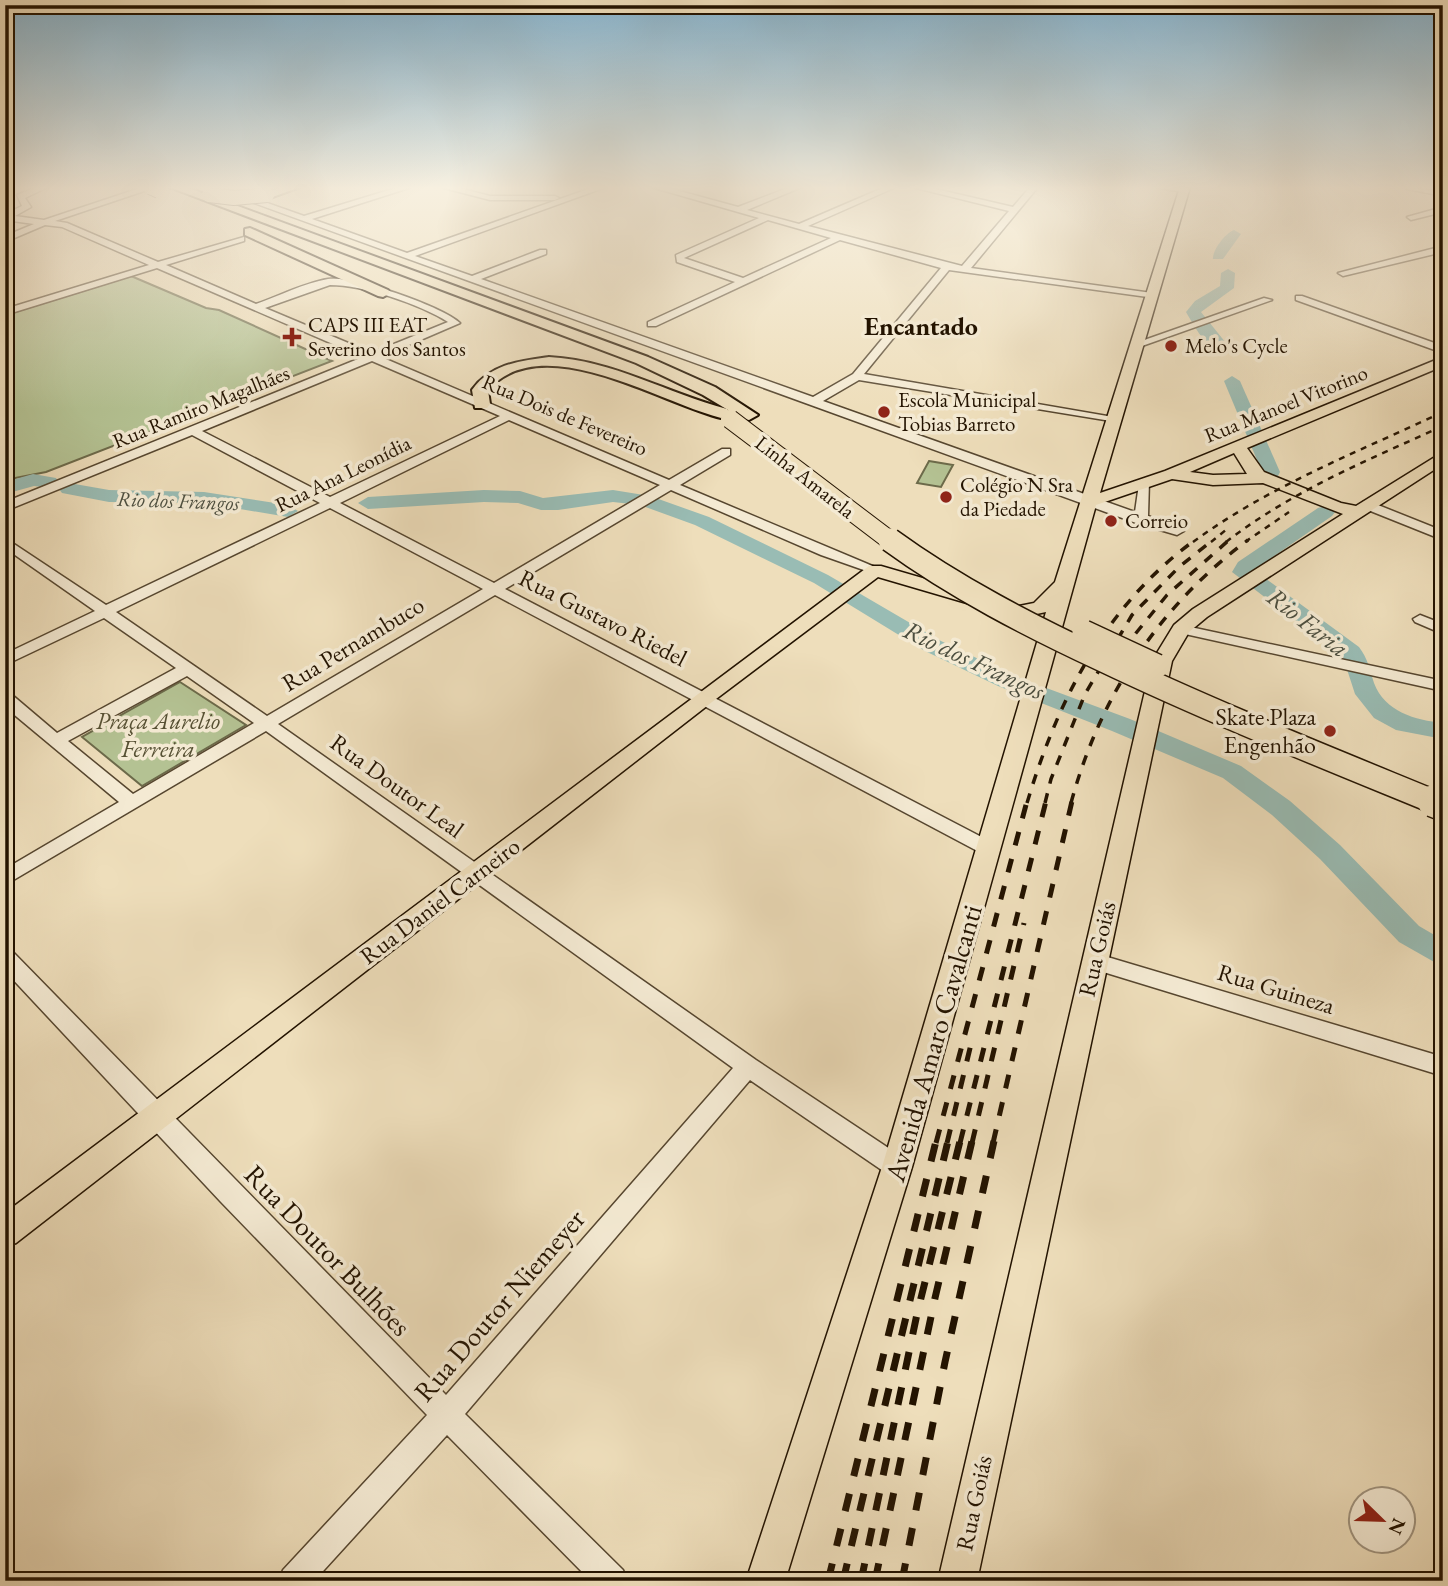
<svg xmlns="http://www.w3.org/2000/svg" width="1448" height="1586" viewBox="0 0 1448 1586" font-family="'EB Garamond',serif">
  <rect width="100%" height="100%" fill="#eedebb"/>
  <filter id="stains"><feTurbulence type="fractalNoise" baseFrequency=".00286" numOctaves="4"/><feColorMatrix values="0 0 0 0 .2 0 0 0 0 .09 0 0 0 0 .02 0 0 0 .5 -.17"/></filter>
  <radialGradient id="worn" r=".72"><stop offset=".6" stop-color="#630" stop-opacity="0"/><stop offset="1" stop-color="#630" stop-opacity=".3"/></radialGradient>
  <!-- green -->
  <g fill="#b4c293" stroke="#6c6a4a" stroke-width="2">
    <path d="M131,276L206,308L219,310L332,361L46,472L5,480V315Z"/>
    <path d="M929,461L953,465L941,487L917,483Z"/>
    <path d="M180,682L246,725L142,786L82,737Z"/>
  </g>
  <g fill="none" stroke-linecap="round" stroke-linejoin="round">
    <!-- river -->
    <g fill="#99bcb4" fill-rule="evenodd">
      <path d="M1234,230L1241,234L1223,259H1213C1212,251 1225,233 1234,230Z"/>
      <path d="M1228,269L1235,273L1234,288L1201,312L1230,348L1222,353C1206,348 1194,326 1186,312L1195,301L1220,286L1221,273Z"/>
      <path d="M1232,376L1240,381L1280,472L1278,476H1264L1262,472L1224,381Z"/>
      <path d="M33,474L56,478L58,482L49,488L34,486L5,494V482Z"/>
      <path d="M69,483L109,490L204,492L288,505L298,511L288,517L204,503L109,502L62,493L59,489L62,485Z"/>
      <path d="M484,490L520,491L543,498L613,490L650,496L709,517L828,575L941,641L1014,676L1130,719L1241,766L1290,801L1340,845L1419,926L1443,940V967L1399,942L1320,859L1272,815L1223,778L1112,731L998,686L925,651L814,583L695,525L640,505L613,502L558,510H541L518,503L484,502L368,509L358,503L368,497Z"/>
      <path d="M1325,506L1335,512L1332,516L1254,570L1359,647C1368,659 1370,670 1374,683C1385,712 1415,720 1443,723V739L1396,730L1374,718L1355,694L1343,657L1232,572L1238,562L1318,508Z"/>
    </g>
    <!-- minor casing -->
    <g stroke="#56462f" stroke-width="3">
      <g id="minor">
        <path d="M37,187H48L25,198L31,207L15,216L44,220L143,187H156L55,221L67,223L158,262L244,237V241L166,265L256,304C279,296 304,283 328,279C353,275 442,306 460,323L381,357L669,480L722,449H730V455L680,485L882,570L875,574L821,555L671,490L505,589L995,844L998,849L995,854H983L495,595L278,724L756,1060L905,1159L909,1167L905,1175L897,1178L889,1175L750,1080L465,1414L623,1570L627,1581H591L447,1435L314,1581H279L283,1570L427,1415L221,1202L5,971V949L12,951L446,1395L733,1068L266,731L5,885V869L119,802L5,707V693L11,694L57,733L176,668L104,618L5,665V654L95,611L5,548V538L106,605L320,503L192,435L5,511V502L363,357L157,268L5,315V309L149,265L62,227L45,225L5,242V236L34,224L5,220V214L22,206L17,195ZM330,285C363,285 420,304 448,322L372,353L265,308ZM372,361L500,416L330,497L202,431ZM509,420L660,485L494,583L340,503ZM330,508L483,589L267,716L116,612ZM187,676L254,723L133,794L68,741Z"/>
        <path d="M210,187H222L304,216L399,187H412L312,219L407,253L594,187H606L415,256L472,276L540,250H546V254L481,279L813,397L853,374L941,268L840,240L656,326H648V322L735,282L677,262L676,255L759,218L651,187H665L738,207L790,187H802L747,210L799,224L885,187H896L808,226L962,266L1009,211L912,187H927L1013,207L1030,187H1038L971,268L1152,293L1155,294V298L949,270L864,374L1113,417L1117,418V422L859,380L823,401L1135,512L1139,484L1145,480L1149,481L1148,516L1184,531L1177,535L1136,523ZM768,220L831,238L743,278L684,258Z"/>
        <path d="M440,187H455L490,196H555L559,198L555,200H490Z"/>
        <path d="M1154,187H1180L1188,190L1184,192Z"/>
        <path d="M1406,187L1443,192V196L1407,189Z"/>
        <path d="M1443,207V212L1411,220L1407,217Z"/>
        <path d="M1443,246V252L1343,276L1338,273Z"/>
        <path d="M1296,296H1302L1443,346V353L1296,300Z"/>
        <path d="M1264,298L1272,300L1142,346L1133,344Z"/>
        <path d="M1368,501L1443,531V540L1363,508V502Z"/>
        <path d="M1420,615L1443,624V634L1415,622L1413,619Z"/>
        <path d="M1181,625L1443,681V691L1176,632L1174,629L1176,626Z"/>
        <path d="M1094,953L1443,1057V1076L1087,967L1084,961L1087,955Z"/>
      </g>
    </g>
    <!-- major casing -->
    <g stroke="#231300" stroke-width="3">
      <path id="major" d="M1180,187H1190L1100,493L1165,471L1443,357V366L1247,448L1264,472L1341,503L1356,506L1443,452V464L1207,617L1189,632L1172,661L977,1581H938L1152,661L1174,625L1193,609L1343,514L1263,483L1213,485L1172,479L1096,505L912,1167L785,1581H746L882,1167L1046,612L1018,618L878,577L712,702L16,1243L5,1247V1213L869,566H881L1019,606L1034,603L1055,582ZM1234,453L1247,474L1213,475L1190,472Z"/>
    </g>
    <!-- highway casing -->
    <g stroke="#231300" stroke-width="4">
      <g id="highway">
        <path d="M169,187H186L648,357L715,387L758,415L749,420L743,419L703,395L636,363Z"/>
        <path d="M281,187H300L267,199L261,195Z"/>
        <path d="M250,228L388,290L390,293L383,297L378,296L245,235V229Z"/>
        <path d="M549,357C613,360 666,393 727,409L730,413L721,418C660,403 542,328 488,390L490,404L487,408H475L472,390C490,364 520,361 549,357Z"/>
      </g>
    </g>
    <!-- minor -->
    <use href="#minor" fill="#f4ead3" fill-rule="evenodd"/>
    <!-- major -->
    <use href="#major" fill="#eedebb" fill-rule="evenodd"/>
    <!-- highway -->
    <use href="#highway" fill="#eedebb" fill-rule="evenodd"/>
    <!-- rail-far3 -->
    <g stroke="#231300" stroke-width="2.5" stroke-dasharray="6 6" stroke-linecap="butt">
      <path d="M1193,542C1269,486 1358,452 1443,412"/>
      <path d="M1211,542L1227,529"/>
      <path d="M1226,542C1292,491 1368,460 1443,426"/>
      <path d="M1245,542L1289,512"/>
    </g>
    <!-- rail-far2 -->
    <g stroke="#231300" stroke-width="3.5" stroke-dasharray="10 10" stroke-linecap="butt">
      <path d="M1123,649L1167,595L1229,540"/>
      <path d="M1027,803C1058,699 1106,605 1195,540"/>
      <path d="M1045,803L1051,779L1085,694L1132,615L1179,567L1213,540"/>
      <path d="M1071,803C1100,696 1159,606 1248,540"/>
    </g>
    <!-- rail-far1 -->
    <g stroke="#231300" stroke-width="5" stroke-dasharray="14 14" stroke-linecap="butt">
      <path d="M936,1143L1027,801"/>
      <path d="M947,1143L972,1040"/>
      <path d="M960,1143L1046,801"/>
      <path d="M972,1143L1024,923"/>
      <path d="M993,1143L1072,801"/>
    </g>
    <!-- rail -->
    <g stroke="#231300" stroke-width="7" stroke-dasharray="18 18" stroke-linecap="butt">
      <path d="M828,1581L936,1141"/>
      <path d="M843,1581L948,1141"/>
      <path d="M861,1581L917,1314L960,1141"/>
      <path d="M875,1581L935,1298L972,1141"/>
      <path d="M902,1581L945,1362L994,1141"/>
    </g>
    <!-- highway-bridge-far3 casing -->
    <g stroke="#231300" stroke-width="16" stroke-linecap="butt">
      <g id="highway-bridge-far3">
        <path d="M150,187L159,191"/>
        <path d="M209,195L234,198L267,195"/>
      </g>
    </g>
    <!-- highway-bridge-far2 casing -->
    <g stroke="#231300" stroke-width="20" stroke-linecap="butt">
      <path id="highway-bridge-far2" d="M730,419L892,542"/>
    </g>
    <!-- highway-bridge-far1 casing -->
    <g stroke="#231300" stroke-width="26" stroke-linecap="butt">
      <g id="highway-bridge-far1">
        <path d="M890,540C956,588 1030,626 1103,660C1212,712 1325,757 1437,803"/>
        <path d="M1084,632L1157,666"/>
      </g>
    </g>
    <!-- highway-bridge casing -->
    <g stroke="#231300" stroke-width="34" stroke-linecap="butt">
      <path id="highway-bridge" d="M1433,801L1443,805"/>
    </g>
    <!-- highway-bridge-far3 -->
    <use href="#highway-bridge-far3" stroke="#eedebb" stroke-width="14"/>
    <!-- highway-bridge-far2 -->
    <use href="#highway-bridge-far2" stroke="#eedebb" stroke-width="18"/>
    <!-- highway-bridge-far1 -->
    <use href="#highway-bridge-far1" stroke="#eedebb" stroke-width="23"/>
    <!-- highway-bridge -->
    <use href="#highway-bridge" stroke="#eedebb" stroke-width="31"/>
  </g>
  <!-- sky -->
  <linearGradient id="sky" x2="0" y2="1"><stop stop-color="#88b7d3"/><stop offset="0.46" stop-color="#f7f0e0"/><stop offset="1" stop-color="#f7f0e0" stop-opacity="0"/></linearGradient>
  <rect width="1448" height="409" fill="url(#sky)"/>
  <!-- markers -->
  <g fill="#8f2418" stroke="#f4ead3" stroke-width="2.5">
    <path d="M288.5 326.5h7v7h7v7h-7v7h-7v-7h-7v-7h7z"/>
    <circle cx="1171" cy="346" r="7"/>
    <circle cx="884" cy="412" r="7"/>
    <circle cx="946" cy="497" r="7"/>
    <circle cx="1111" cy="521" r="7"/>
    <circle cx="1330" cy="731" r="7"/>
  </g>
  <g text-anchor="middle" stroke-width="7" stroke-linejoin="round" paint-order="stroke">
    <!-- far-poi labels -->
    <g font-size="21" fill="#231300" stroke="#f4ead3" text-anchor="start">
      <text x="308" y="332">CAPS III EAT<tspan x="308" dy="24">Severino dos Santos</tspan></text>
      <text x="1185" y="353">Melo's Cycle</text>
      <text x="898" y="407">Escola Municipal<tspan x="898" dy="24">Tobias Barreto</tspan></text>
      <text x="960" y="492">Colégio N Sra<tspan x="960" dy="24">da Piedade</tspan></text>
      <text x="1125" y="528">Correio</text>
    </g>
    <!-- far-street labels -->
    <g font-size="21" fill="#231300" stroke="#f4ead3">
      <text transform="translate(1286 404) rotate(-22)" y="7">Rua Manoel Vitorino</text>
      <text transform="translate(201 407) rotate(-22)" y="7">Rua Ramiro Magalhães</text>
      <text transform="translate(565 415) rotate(23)" y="7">Rua Dois de Fevereiro</text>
      <text transform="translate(343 474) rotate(-26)" y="7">Rua Ana Leonídia</text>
      <text transform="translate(805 477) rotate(38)" y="7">Linha Amarela</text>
    </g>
    <!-- far-water labels -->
    <g font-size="21" font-style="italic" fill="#4c4e3f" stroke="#f4ead3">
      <text transform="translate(178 501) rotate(2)" y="7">Rio dos Frangos</text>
    </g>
    <!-- street labels -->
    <g font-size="24" fill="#231300" stroke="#f4ead3">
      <text transform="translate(603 618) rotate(27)" y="8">Rua Gustavo Riedel</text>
      <text transform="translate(353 644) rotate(-31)" y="8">Rua Pernambuco</text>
      <text transform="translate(397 786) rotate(36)" y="8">Rua Doutor Leal</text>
      <text transform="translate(440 901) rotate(-37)" y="8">Rua Daniel Carneiro</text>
      <text transform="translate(1097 949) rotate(-77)" y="8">Rua Goiás</text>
      <text transform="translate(1276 989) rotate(17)" y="8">Rua Guineza</text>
      <text transform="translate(974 1503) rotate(-78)" y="8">Rua Goiás</text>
    </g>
    <!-- poi labels -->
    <g font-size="24" fill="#231300" stroke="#f4ead3" text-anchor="end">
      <text x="1316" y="725">Skate Plaza<tspan x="1316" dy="28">Engenhão</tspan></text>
    </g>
    <!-- park labels -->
    <g font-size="24" font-style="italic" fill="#565033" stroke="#f4ead3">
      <text x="158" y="729">Praça Aurelio<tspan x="158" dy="28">Ferreira</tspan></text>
    </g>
    <!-- far-district labels -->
    <g font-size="26" font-weight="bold" fill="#231300" stroke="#f4ead3">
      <text x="921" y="335">Encantado</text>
    </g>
    <!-- water labels -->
    <g font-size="26" font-style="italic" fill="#4c4e3f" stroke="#f4ead3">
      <text transform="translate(1308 622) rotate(38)" y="9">Rio Faria</text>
      <text transform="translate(974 660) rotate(25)" y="9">Rio dos Frangos</text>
    </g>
    <!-- near-street labels -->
    <g font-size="28" fill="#231300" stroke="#f4ead3">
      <text transform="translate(933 1043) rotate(-74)" y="10">Avenida Amaro Cavalcanti</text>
      <text transform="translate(328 1250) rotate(46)" y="10">Rua Doutor Bulhões</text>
      <text transform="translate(499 1305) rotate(-49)" y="10">Rua Doutor Niemeyer</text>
    </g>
  </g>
  <!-- margin -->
  <rect width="1448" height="1586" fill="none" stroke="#eedebb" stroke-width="28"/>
  <rect x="7" y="7" width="1434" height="1572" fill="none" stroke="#231300" stroke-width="3.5"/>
  <rect x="14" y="14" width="1420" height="1558" fill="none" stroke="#231300" stroke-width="2"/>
  <!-- north arrow -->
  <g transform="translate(1382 1520) rotate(113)"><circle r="33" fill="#f4ead3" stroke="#a0947f" stroke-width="2"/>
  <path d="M0-5L12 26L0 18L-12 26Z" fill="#8f2418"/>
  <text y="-10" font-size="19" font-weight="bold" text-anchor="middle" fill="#231300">N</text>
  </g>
  <rect width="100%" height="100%" filter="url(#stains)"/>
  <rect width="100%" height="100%" fill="url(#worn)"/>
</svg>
